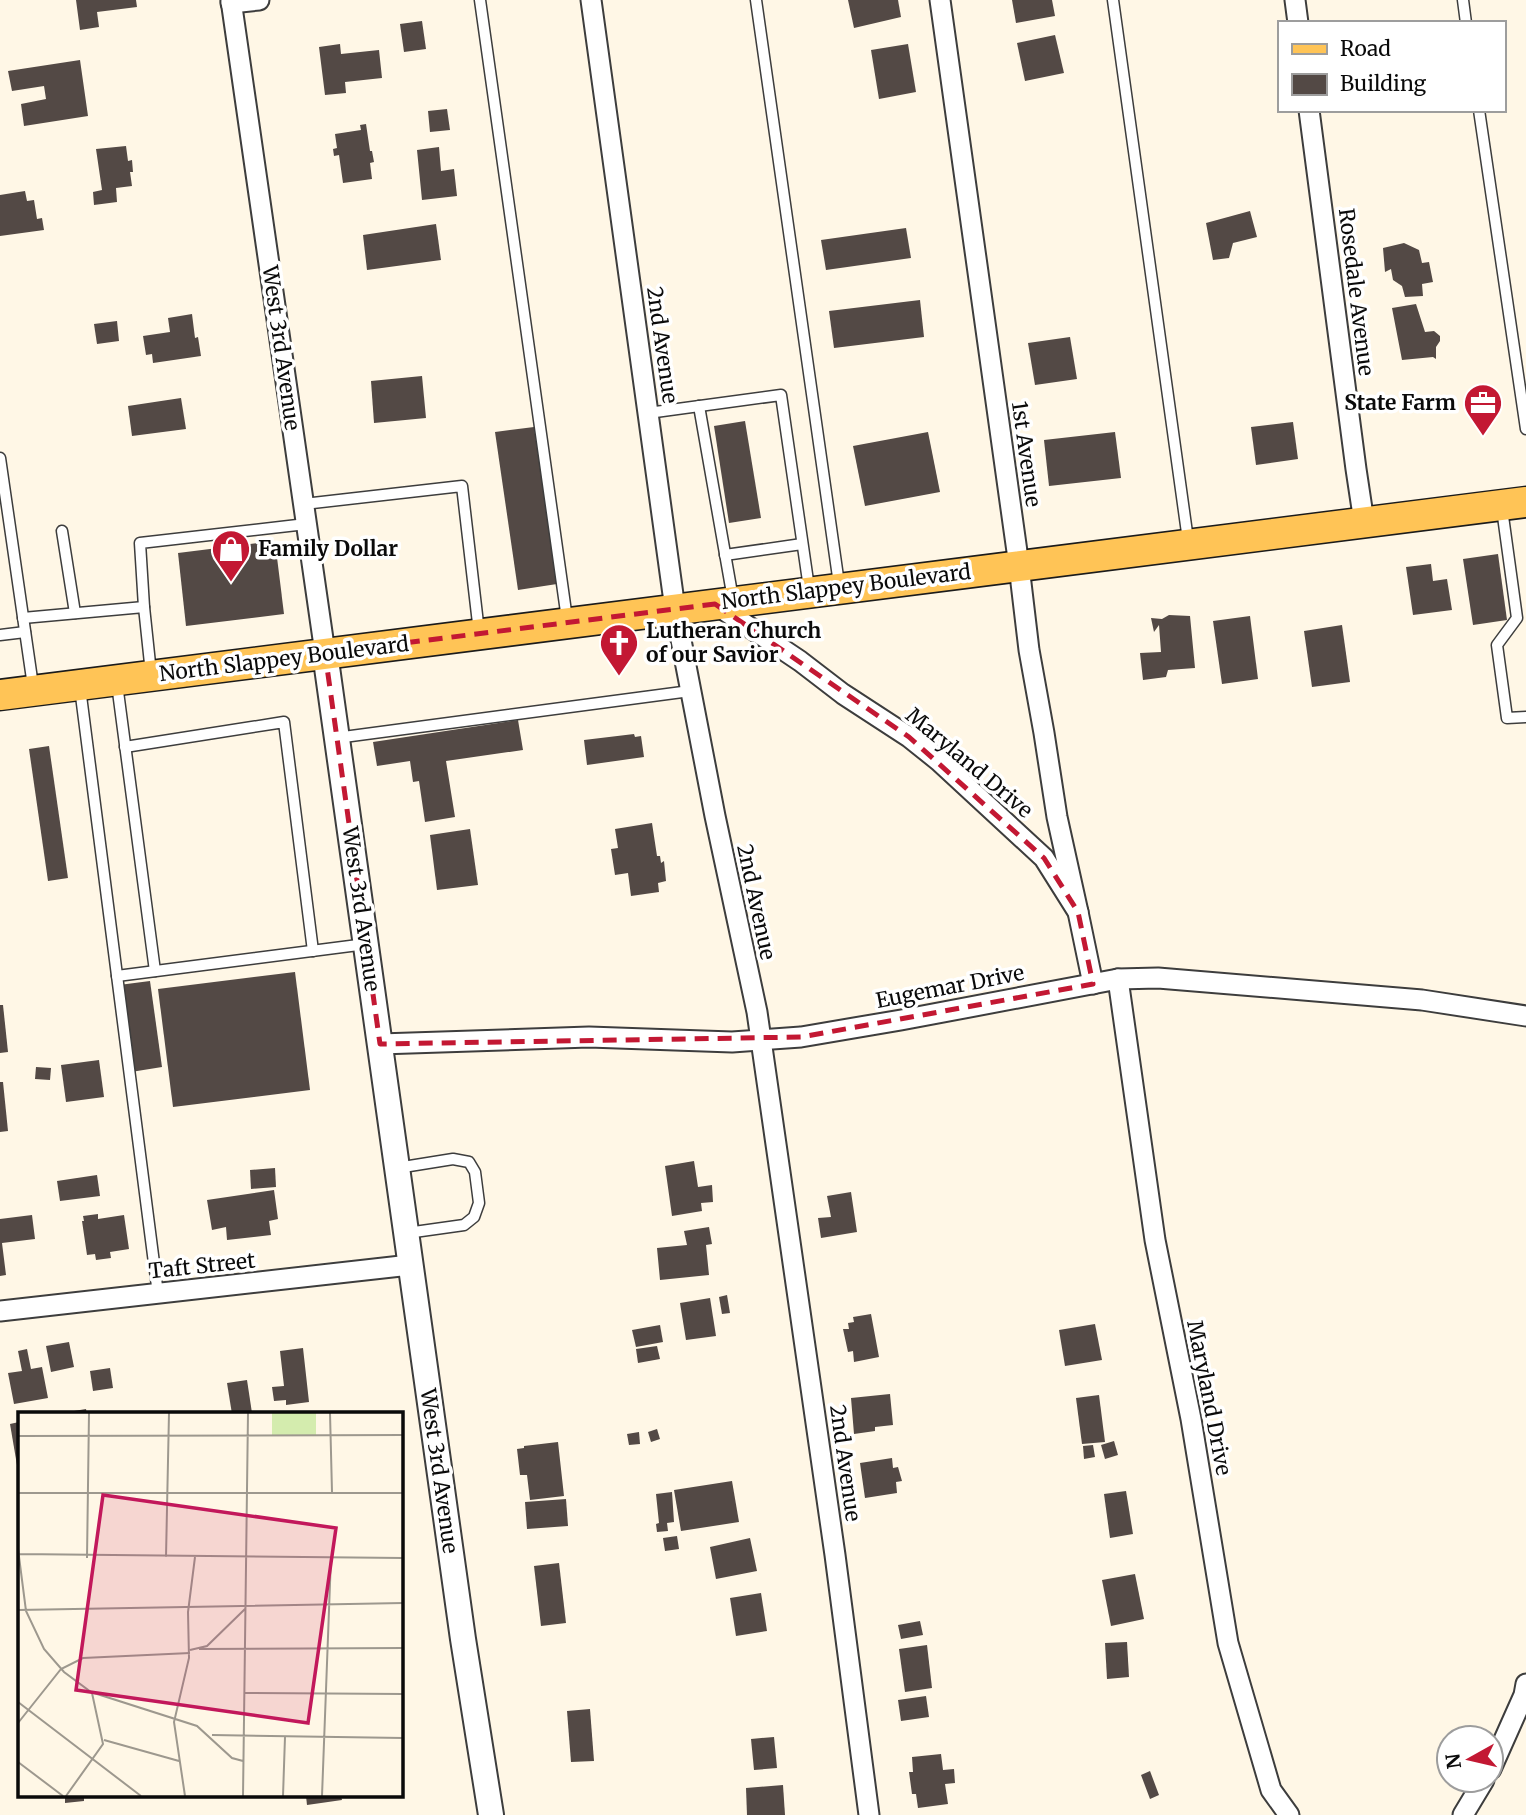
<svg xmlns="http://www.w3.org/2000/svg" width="1526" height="1815" viewBox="0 0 1526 1815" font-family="Merriweather,serif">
  <rect width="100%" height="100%" fill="#fff7e6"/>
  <!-- building -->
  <g fill="#534945">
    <path d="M76,0H136L137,7L97,12L99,27L80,30Z"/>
    <path d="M848,0H898L901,17L854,28Z"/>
    <path d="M1012,0H1052L1055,16L1016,23Z"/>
    <path d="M422,21L426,49L404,52L400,24Z"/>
    <path d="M1055,35L1064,73L1025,81L1017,43Z"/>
    <path d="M340,44L341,54L379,50L382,78L345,82L346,93L325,95L319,47Z"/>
    <path d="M908,44L916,92L879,99L871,50Z"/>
    <path d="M80,60L88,116L24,126L21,104L46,99L44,86L12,91L8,71Z"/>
    <path d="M447,109L450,130L430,132L428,111Z"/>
    <path d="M366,124L370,151H372L374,162L370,163L372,179L343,183L339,155L334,156L333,149L337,148L335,134L361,130L360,125Z"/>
    <path d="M126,146L128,161L132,160L133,172H130L132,186L116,188L117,202L94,205L93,192L102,190L96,149Z"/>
    <path d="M439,147L441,171L454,169L457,196L422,200L417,150Z"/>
    <path d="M25,191L27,201L34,200L37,219L42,218L44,230L0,236V195Z"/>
    <path d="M1250,211L1257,237L1233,243L1229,258L1213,260L1206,223Z"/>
    <path d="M436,224L441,260L367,270L363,235Z"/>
    <path d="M906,228L911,258L826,270L821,240Z"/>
    <path d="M1404,243L1419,250L1422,263L1429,262L1433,282L1422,284L1423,296L1405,297L1402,286L1393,280L1391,269L1385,272L1383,248Z"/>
    <path d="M920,300L924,337L834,348L829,311Z"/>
    <path d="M1416,304L1425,332L1434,331L1440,336V341L1436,347V359L1433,357L1402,360L1392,308Z"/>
    <path d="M192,314L195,338L198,337L201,356L153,363L152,354L146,355L143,336L170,332L168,318Z"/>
    <path d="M117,321L119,341L97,344L94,324Z"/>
    <path d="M1070,337L1077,379L1035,385L1028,343Z"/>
    <path d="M422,376L426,418L374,423L371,381Z"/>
    <path d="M181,398L186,429L132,436L128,406Z"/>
    <path d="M745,421L761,518L729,523L714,426Z"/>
    <path d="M1293,422L1298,459L1256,465L1251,427Z"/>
    <path d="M534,427L557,584L518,590L495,432Z"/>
    <path d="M928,432L940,492L865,506L853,446Z"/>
    <path d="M1115,432L1121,478L1049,486L1044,440Z"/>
    <path d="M275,541L284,614L186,626L178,553Z"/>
    <path d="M1498,554L1507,620L1473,625L1463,559Z"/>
    <path d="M1431,564L1433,581L1447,579L1452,610L1413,615L1406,567Z"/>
    <path d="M1169,615L1190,616L1195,668L1168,670L1166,677L1143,680L1140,653L1161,652L1159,625L1154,632L1151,618L1162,619Z"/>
    <path d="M1250,616L1258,679L1222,684L1213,621Z"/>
    <path d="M1342,625L1350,682L1312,687L1304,631Z"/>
    <path d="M518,720L523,750L446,761L455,817L425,822L419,781L413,782L410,761L377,766L373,742Z"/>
    <path d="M634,734L635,737L641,736L644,757L587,765L584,740Z"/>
    <path d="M49,746L68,878L48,881L29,749Z"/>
    <path d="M652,823L657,856H660L661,863L664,861L666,881L658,883L659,892L631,896L628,873L615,875L611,849L618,848L615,829Z"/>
    <path d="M470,829L478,885L437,890L430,835Z"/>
    <path d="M295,972L310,1090L173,1107L158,989Z"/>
    <path d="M150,981L162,1067L131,1072L119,985Z"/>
    <path d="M0,1005H3L8,1052L0,1053Z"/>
    <path d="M99,1060L104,1097L66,1102L61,1065Z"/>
    <path d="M36,1067L51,1068L50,1080L35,1079Z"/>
    <path d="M0,1082H3L8,1131L0,1132Z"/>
    <path d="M694,1161L698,1187L712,1185L713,1202L701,1203L702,1211L672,1216L665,1166Z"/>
    <path d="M275,1168L276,1187L251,1189L250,1170Z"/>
    <path d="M97,1175L100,1196L60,1201L57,1181Z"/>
    <path d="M274,1190L278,1219L269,1221L271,1235L227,1240L226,1227L212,1230L207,1200Z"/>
    <path d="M851,1192L857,1232L821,1238L818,1218L831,1217L827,1196Z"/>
    <path d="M98,1214V1219L124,1215L129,1249L110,1252L111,1258L96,1260L95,1254L87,1255L82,1221H84L83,1216Z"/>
    <path d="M32,1215L35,1239L2,1243L6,1275L0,1276V1219Z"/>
    <path d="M709,1227L712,1244L706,1245L709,1275L660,1280L657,1248L687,1245L684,1231Z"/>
    <path d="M727,1295L730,1313L722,1314L719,1297Z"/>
    <path d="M710,1298L716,1336L686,1340L680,1303Z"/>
    <path d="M871,1314L879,1357L854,1362L853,1351L848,1352L843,1329H849L848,1323L854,1322L853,1317Z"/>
    <path d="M1095,1324L1102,1360L1065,1366L1059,1330Z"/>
    <path d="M660,1325L663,1342L636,1347L632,1330Z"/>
    <path d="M69,1342L74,1367L51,1372L46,1346Z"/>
    <path d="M657,1346L660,1359L638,1363L636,1349Z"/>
    <path d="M303,1348L309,1402L286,1405V1400L274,1401L272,1387L284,1386L280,1351Z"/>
    <path d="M27,1349L31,1369L42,1367L48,1398L14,1404L8,1373L22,1371L18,1351Z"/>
    <path d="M110,1368L113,1388L93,1391L90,1371Z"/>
    <path d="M247,1380L252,1413L232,1414L227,1383Z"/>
    <path d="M890,1394L893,1425L875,1427V1431L854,1434L851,1398Z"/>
    <path d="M1099,1395L1105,1442L1082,1444L1076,1398Z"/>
    <path d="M86,1409L87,1414H62V1413Z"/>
    <path d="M19,1422V1471H18L10,1424Z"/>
    <path d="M657,1429L660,1439L651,1442L648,1432Z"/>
    <path d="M639,1432L640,1444L629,1445L627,1434Z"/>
    <path d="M1114,1441L1118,1455L1105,1459L1101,1445Z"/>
    <path d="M558,1442L564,1496L530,1500L527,1475H520L517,1449L524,1448V1446Z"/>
    <path d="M1093,1445L1095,1457L1084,1459L1083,1446Z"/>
    <path d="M892,1458L893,1468L898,1467L902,1481L896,1482L897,1493L865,1498L860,1463Z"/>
    <path d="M732,1481L739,1522L681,1531L674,1490Z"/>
    <path d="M1126,1491L1133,1534L1110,1538L1104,1494Z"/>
    <path d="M672,1492L674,1522L667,1523L668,1531L657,1532L656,1524L659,1523L656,1494Z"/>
    <path d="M566,1499L568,1526L527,1529L525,1502Z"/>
    <path d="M677,1536L679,1549L665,1551L663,1538Z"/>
    <path d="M750,1538L757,1571L716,1579L710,1547Z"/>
    <path d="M559,1563L566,1623L541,1626L534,1566Z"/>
    <path d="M1135,1574L1144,1619L1111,1626L1102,1580Z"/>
    <path d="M761,1593L767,1631L736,1636L730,1598Z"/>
    <path d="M920,1621L923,1635L901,1639L898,1625Z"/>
    <path d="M1127,1642L1129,1677L1107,1679L1105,1643Z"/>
    <path d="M927,1645L932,1688L905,1692L899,1649Z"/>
    <path d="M926,1696L929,1717L901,1721L898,1700Z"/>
    <path d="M590,1709L594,1761L571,1762L567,1711Z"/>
    <path d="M774,1737L777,1768L754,1770L751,1739Z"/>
    <path d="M941,1754L943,1770L954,1769L955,1783L945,1784L948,1804L918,1808L916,1794H912L909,1772H913L912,1757Z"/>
    <path d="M1150,1771L1159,1795L1150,1799L1141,1775Z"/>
    <path d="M783,1785L785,1815H747L746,1788Z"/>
    <path d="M65,1796H84V1801L65,1803Z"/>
    <path d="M306,1796H341L342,1800L307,1805Z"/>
  </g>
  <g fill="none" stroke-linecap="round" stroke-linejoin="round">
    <!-- service casing -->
    <g stroke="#3d3d3d" stroke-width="13">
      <g id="service">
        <path d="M480,0L567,619"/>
        <path d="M756,0L839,584"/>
        <path d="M1113,0L1188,540"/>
        <path d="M1463,0L1466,23"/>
        <path d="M1479,110L1526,429"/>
        <path d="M699,406L733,599"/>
        <path d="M648,413L781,395L809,588"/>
        <path d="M0,458L33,686"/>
        <path d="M304,504L462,486L479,632"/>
        <path d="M1502,509L1517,618L1497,645L1507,718L1526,717"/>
        <path d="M62,531L75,613"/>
        <path d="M725,555L802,544"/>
        <path d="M144,607L140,543L306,524"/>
        <path d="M23,618L144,607L151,673"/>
        <path d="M0,635L25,632"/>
        <path d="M117,684L155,971"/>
        <path d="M80,688L158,1294"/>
        <path d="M336,738L690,691"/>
        <path d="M125,747L284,722L313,951"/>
        <path d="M117,976L366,944"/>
        <path d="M397,1168L453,1159L469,1162L475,1172L479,1203L474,1217L464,1225L407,1233"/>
      </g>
    </g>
    <!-- minor casing -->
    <g stroke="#3d3d3d" stroke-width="23">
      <g id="minor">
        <path d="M231,0L325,653"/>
        <path d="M591,0L675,609L715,816L757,1012L835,1555L869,1815"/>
        <path d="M940,0L1019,566L1029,650L1044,733L1057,817L1078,912"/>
        <path d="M1295,0L1298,23"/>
        <path d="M231,3L259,0"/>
        <path d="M1309,110L1356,469L1364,522"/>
        <path d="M715,604L800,661L843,694L909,737L939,761L1044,858L1078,912L1093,984"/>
        <path d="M1118,979L1155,1240L1191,1419L1228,1643L1271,1790L1289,1815"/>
        <path d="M380,1044L589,1037L732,1042L801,1037L901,1020L1118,979L1158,978L1422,1000L1526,1016"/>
        <path d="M0,1311L410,1265"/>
        <path d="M1491,1769L1524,1695L1526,1684"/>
        <path d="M1463,1815L1484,1780"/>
      </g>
    </g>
    <!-- tertiary casing -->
    <g stroke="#3d3d3d" stroke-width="28">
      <path id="tertiary" d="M325,653L463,1639L491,1815"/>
    </g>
    <!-- primary casing -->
    <g stroke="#1b1b1b" stroke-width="33">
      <path id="primary" d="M0,695L1526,502"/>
    </g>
    <!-- service -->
    <use href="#service" stroke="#fff" stroke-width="10"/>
    <!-- minor -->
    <use href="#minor" stroke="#fff" stroke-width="19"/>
    <!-- tertiary -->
    <use href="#tertiary" stroke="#fff" stroke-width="24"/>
    <!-- primary -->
    <use href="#primary" stroke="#ffc456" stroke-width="30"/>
  </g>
  <!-- marked area -->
  <path fill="none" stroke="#c31833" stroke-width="5" stroke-dasharray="14 9" stroke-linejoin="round" d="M715,604L909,737L1044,858L1078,912L1093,984L801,1037L380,1044L325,653Z"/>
  <!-- icons -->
  <defs>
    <g id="office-pin" transform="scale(2.0125)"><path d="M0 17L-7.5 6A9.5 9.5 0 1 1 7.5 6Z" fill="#c31833" stroke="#fff"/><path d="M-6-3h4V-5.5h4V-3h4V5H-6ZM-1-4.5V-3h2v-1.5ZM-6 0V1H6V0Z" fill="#fff"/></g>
    <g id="shop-pin" transform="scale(2.0125)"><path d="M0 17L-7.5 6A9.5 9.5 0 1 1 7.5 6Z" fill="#c31833" stroke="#fff"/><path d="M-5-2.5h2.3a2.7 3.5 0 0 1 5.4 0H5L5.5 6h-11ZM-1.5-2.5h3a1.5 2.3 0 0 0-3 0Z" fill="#fff"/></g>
    <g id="church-pin" transform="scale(2.0125)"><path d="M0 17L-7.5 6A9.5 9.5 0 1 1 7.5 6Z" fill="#c31833" stroke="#fff"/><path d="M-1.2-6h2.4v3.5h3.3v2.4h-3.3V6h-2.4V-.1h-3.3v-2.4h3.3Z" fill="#fff"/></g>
  </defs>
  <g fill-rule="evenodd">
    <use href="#office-pin" x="1483" y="403"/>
    <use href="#shop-pin" x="231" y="549"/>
    <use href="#church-pin" x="619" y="643"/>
  </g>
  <g text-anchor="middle" stroke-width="7" stroke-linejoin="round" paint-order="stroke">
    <!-- street labels -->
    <g font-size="21" fill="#0a0a0a" stroke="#fff">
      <text transform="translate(1356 292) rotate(83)" y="7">Rosedale Avenue</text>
      <text transform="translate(662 345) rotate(82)" y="7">2nd Avenue</text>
      <text transform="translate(281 348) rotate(82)" y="7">West 3rd Avenue</text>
      <text transform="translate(1026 454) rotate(82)" y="7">1st Avenue</text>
      <text transform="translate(846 587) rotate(-7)" y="7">North Slappey Boulevard</text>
      <text transform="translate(284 659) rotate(-7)" y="7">North Slappey Boulevard</text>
      <text transform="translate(969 763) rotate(40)" y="7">Maryland Drive</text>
      <text transform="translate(756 902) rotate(78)" y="7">2nd Avenue</text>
      <text transform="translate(361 909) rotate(82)" y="7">West 3rd Avenue</text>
      <text transform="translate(950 987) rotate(-11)" y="7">Eugemar Drive</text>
      <text transform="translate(202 1266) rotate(-6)" y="7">Taft Street</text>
      <text transform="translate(1209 1398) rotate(79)" y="7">Maryland Drive</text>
      <text transform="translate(845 1463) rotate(82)" y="7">2nd Avenue</text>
      <text transform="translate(439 1471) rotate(82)" y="7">West 3rd Avenue</text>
    </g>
    <!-- poi labels -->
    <g font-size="21" font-weight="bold" fill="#0a0a0a" stroke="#fff" text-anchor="start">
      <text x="1456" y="410" text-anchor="end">State Farm</text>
      <text x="258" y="556">Family Dollar</text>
      <text x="646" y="638">Lutheran Church<tspan x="646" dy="24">of our Savior</tspan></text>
    </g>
  </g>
  <!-- overview -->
  <g transform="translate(18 1412)">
    <rect width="385" height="385" fill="#fff7e6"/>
    <path d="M254,1H298V23H254Z" fill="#d4ecae"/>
    <path fill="none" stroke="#9d988e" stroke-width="2" d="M312,1L314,80M0,24L385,23M0,81H385M0,137L8,199L26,237L46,260L73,280L179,314L214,346L225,349M0,142L385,146M148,145L151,1M69,146L71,1M0,198L385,191M181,237L385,236M172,238L189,234L227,197M226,281L385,282M0,290L123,384M0,311L43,257L65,246L172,241M194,323L385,326M86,328L161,349M0,350L45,384M48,384L85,332L74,281M167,384L156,310L171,246L170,200L177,145M225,384L230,1M265,384L267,325M304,384L313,145"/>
    <path fill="#c2185b" fill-opacity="0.15" stroke="#c2185b" stroke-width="3.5" d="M85,83L318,116L290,311L58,278Z"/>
    <rect width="385" height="385" fill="none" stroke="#0a0a0a" stroke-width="3.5"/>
  </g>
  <!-- legend -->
  <rect x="1278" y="21" width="228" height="91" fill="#ffffff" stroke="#9d9d9d" stroke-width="2"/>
  <rect x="1292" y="44" width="35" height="10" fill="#ffc456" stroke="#9d9d9d" stroke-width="2"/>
  <text x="1340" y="56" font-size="21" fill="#0a0a0a">Road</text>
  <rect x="1292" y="74" width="35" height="21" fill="#534945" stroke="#9d9d9d" stroke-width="2"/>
  <text x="1340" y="91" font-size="21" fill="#0a0a0a">Building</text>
  <!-- north arrow -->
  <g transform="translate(1470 1759) rotate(262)"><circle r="33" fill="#ffffff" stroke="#9d9d9d" stroke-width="2"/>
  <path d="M0-5L12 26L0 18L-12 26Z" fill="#c31833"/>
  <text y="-10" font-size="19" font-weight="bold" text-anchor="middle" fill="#0a0a0a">N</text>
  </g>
</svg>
